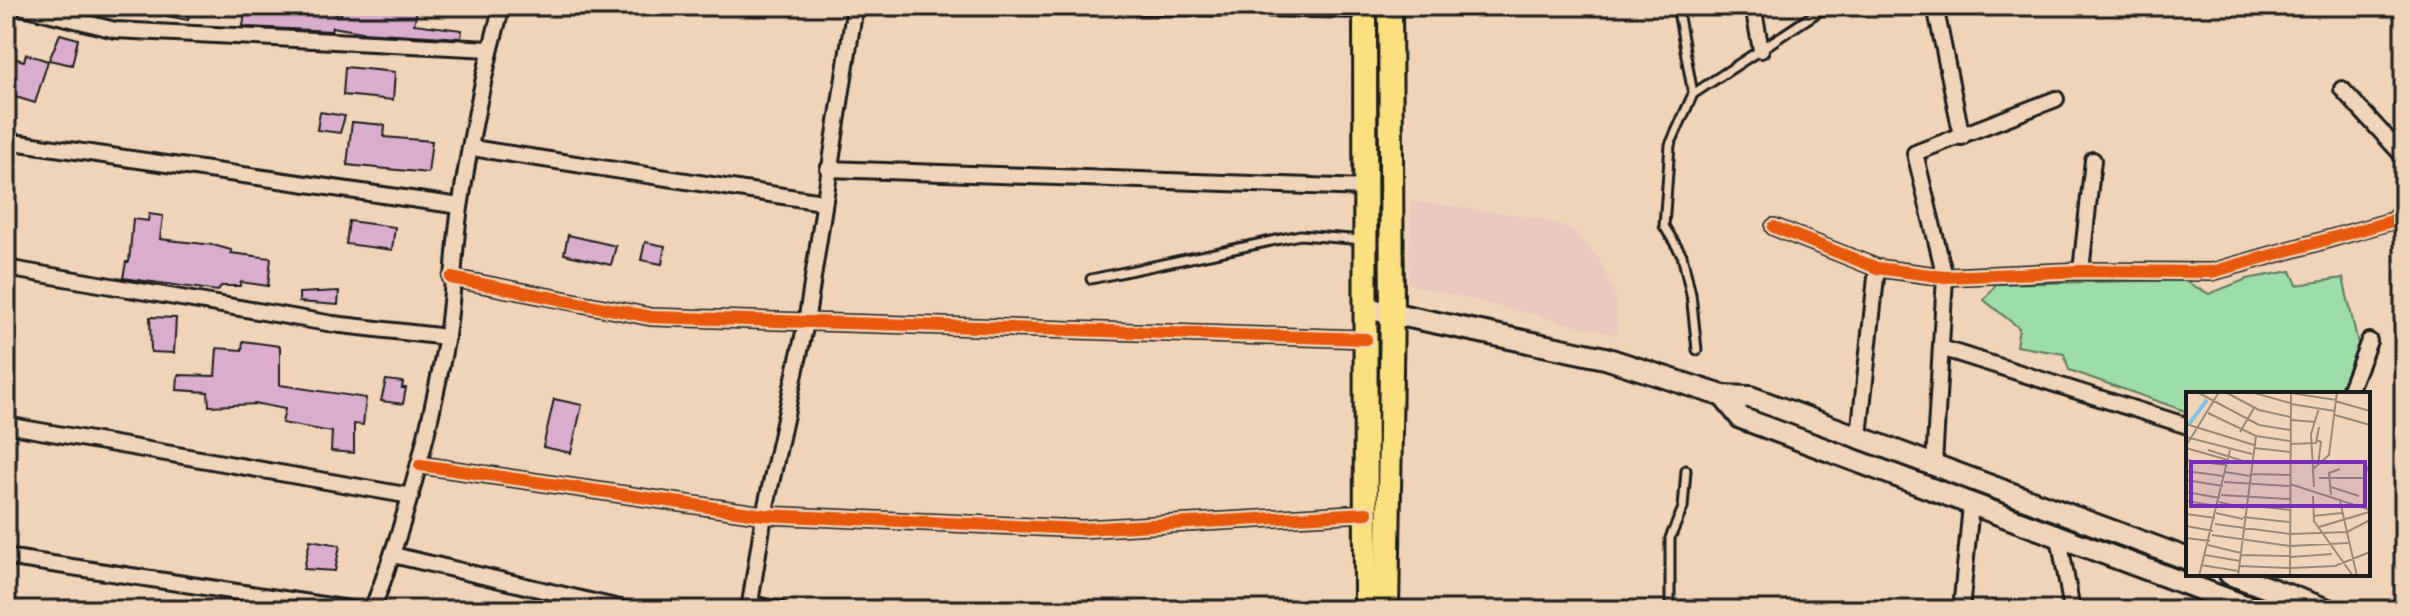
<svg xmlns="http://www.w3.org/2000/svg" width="2410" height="616" viewBox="0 0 2410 616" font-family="'Indie Flower',sans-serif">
  <rect width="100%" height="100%" fill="#f1d4b7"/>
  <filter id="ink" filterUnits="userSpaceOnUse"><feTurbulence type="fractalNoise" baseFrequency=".0125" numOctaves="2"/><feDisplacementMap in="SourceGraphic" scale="16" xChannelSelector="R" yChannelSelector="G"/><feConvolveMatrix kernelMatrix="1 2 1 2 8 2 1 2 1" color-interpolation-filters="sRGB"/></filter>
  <g filter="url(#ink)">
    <!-- built -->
    <path fill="#eac8be" d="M1411,201L1541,218L1573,230L1599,259L1616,299L1617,335L1408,284Z"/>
    <!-- green -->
    <path fill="#9ddda7" stroke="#5c7c62" stroke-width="2" d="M2291,271L2297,285L2343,278L2359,348L2340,394H2188V412L2069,370L2064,354L2016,346L2019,328L1984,300L1996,284L2183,280L2209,294L2247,279Z"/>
    <!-- building -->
    <g fill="#dbacce" stroke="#1c1c1c" stroke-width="2">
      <path d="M149,6H191L188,20L148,12Z"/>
      <path d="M246,6H307L341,15L343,6H418L414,24L462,30L461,38L362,32L332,27L331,31L248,27L243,26Z"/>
      <path d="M60,34L78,39L72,65L49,60Z"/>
      <path d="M26,54L48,61L35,103L6,94V67L10,68L13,58L24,61Z"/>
      <path d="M345,67L395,72L393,100L343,95Z"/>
      <path d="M320,112L345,116L340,133L317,130Z"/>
      <path d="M352,122L385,125L384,137L432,141L428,173L347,165Z"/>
      <path d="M149,214L163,216L160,239L213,245L231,250V253L271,258L268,286L241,282L240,286H221L218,291L123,278L126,262H129L133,219L148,221Z"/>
      <path d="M349,221L395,227L392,250L346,244Z"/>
      <path d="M568,235L616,246L611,265L564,254Z"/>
      <path d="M645,242L665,246L662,264L641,260Z"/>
      <path d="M339,291L338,305L299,302V293Z"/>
      <path d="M150,317L176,318L174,353L151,352Z"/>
      <path d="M243,341L280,346V385L366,398L363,425L354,424V453L331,451L332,432L282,423L285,409L259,404L209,406L208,392L177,390L178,375L215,376L217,348L242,350Z"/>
      <path d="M386,380L403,382L402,388H406L403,404L381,401Z"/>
      <path d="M554,399L582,405L571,453L543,447Z"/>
      <path d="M310,540L340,545L335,571L304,569Z"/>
    </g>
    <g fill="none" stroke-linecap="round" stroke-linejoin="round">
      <!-- lane casing -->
      <g stroke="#1c1c1c" stroke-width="13">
        <g id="lane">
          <path d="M1677,6L1693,94"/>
          <path d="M1091,279L1300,235L1364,240"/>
          <path d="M1697,350L1691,294L1682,255L1664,226L1670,145L1693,94L1827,6"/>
          <path d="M1670,610V538L1683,508L1686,470"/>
        </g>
      </g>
      <!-- street casing -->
      <g stroke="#1c1c1c" stroke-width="20">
        <g id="street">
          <path d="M19,6L115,30L490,49"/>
          <path d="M1138,6L1365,10"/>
          <path d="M1753,6L1761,50"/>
          <path d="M1935,6L1962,137"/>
          <path d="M2342,89L2404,157"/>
          <path d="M6,141L460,206"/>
          <path d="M472,148L822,202"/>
          <path d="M828,169L1366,188"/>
          <path d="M1774,227L1877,268L1945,277L2081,271L2212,272L2392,221L2404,210"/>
          <path d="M6,268L333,324L447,337"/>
          <path d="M2081,271L2093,160"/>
          <path d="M451,278L651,317L1366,339"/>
          <path d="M1941,348L2188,426"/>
          <path d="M2348,394L2369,341"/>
          <path d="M6,425L411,496"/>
          <path d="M1859,436L1877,268"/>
          <path d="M1934,464L1945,277L1915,153L2056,99"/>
          <path d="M420,465L764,515L1082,529L1367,513"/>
          <path d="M2059,537L2072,610"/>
          <path d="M393,555L628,610"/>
          <path d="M6,557L356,610"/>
          <path d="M750,604L781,610"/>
          <path d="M372,610C406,523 429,433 446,341C454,297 453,252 460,208C470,141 484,71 502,6"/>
          <path d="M749,610L764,515L806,323L855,6"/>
          <path d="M1961,610L1971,505"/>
        </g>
      </g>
      <!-- secondary casing -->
      <g stroke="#1c1c1c" stroke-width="26">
        <g id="secondary">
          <path d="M1366,308L1605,358L1723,396L1750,397L2188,559"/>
          <path d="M1723,396L1741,418L2256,610"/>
          <path d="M2230,574L2328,610"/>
        </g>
      </g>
      <!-- primary casing -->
      <g stroke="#1c1c1c" stroke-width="28">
        <g id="primary">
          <path d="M1365,6L1366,610"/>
          <path d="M1387,610L1392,311L1390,6"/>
        </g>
      </g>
      <!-- lane -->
      <use href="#lane" stroke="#f1d4b7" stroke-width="7"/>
      <!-- street -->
      <use href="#street" stroke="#f1d4b7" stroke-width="14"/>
      <!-- secondary -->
      <use href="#secondary" stroke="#f1d4b7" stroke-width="20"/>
      <!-- primary -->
      <use href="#primary" stroke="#fce080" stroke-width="22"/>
      <!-- cycleway casing -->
      <g stroke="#f1d4b7" stroke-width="17">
        <g id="cycleway">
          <path d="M1774,227L1877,268L1945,277L2081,271L2212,272L2392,221L2404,210"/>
          <path d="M451,278L651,317L1366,339"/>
          <path d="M420,465L764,515L1082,529L1367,513"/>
        </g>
      </g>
      <!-- cycleway -->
      <use href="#cycleway" stroke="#e8590c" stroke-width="12"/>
    </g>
  </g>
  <!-- overview -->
  <g transform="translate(2186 392)">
    <rect width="184" height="184" fill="#f1d4b7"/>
    <path fill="none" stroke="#81c3e2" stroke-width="4" d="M3,32L21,8"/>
    <path fill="none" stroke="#9c8a79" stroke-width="2" d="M11,0L73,33L104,38M39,0L73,18L104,25M65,0L104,11M105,1L150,8M149,9L184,19M105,12L149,19M22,21L70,44M149,23L184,33M105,28L129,30M0,32L68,53M54,40L68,16M0,45L66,62M130,48L135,50L132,73M105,52L130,51L133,35M0,54L33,0M0,56L42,68M68,56L104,60M22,58L57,69L104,70M0,68L40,73M127,77L125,42L133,16M0,79L37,84M39,80L64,84M65,82L104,83M133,86H178L184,70M0,88L37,94M38,90L104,94M104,92L184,118M128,95L127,77L143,63L151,0M145,95L173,104M0,100L34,106M35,103L104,107M145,103L143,81L154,77M127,104L128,129L167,184M0,109L32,114M154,109L171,184M33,110L58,116M59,113L104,118M30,121L57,127M0,122L29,126M127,124L156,121M57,125L103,130M29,132L103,142M0,134L27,139M133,135L183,120M105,142L161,140L184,128M26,143L103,154M0,146L24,149M22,153L55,161M105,154L162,151M19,163L54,169M54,163L103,164M105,165L146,162M15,173L52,179M54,174L103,176M105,176L149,174L184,160M13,184L44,58M52,184L70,44L104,49M104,184L105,0"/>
    <path fill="#7b2cbf" fill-opacity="0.15" stroke="#7b2cbf" stroke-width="4" d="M5,70H179V114H5Z"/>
    <rect width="184" height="184" fill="none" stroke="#1c1c1c" stroke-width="4"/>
  </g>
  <!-- margin -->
  <rect width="2410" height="616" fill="none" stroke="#f1d4b7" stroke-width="32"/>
  <rect x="16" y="16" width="2378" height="584" fill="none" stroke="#1c1c1c" stroke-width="3" filter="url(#ink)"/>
</svg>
